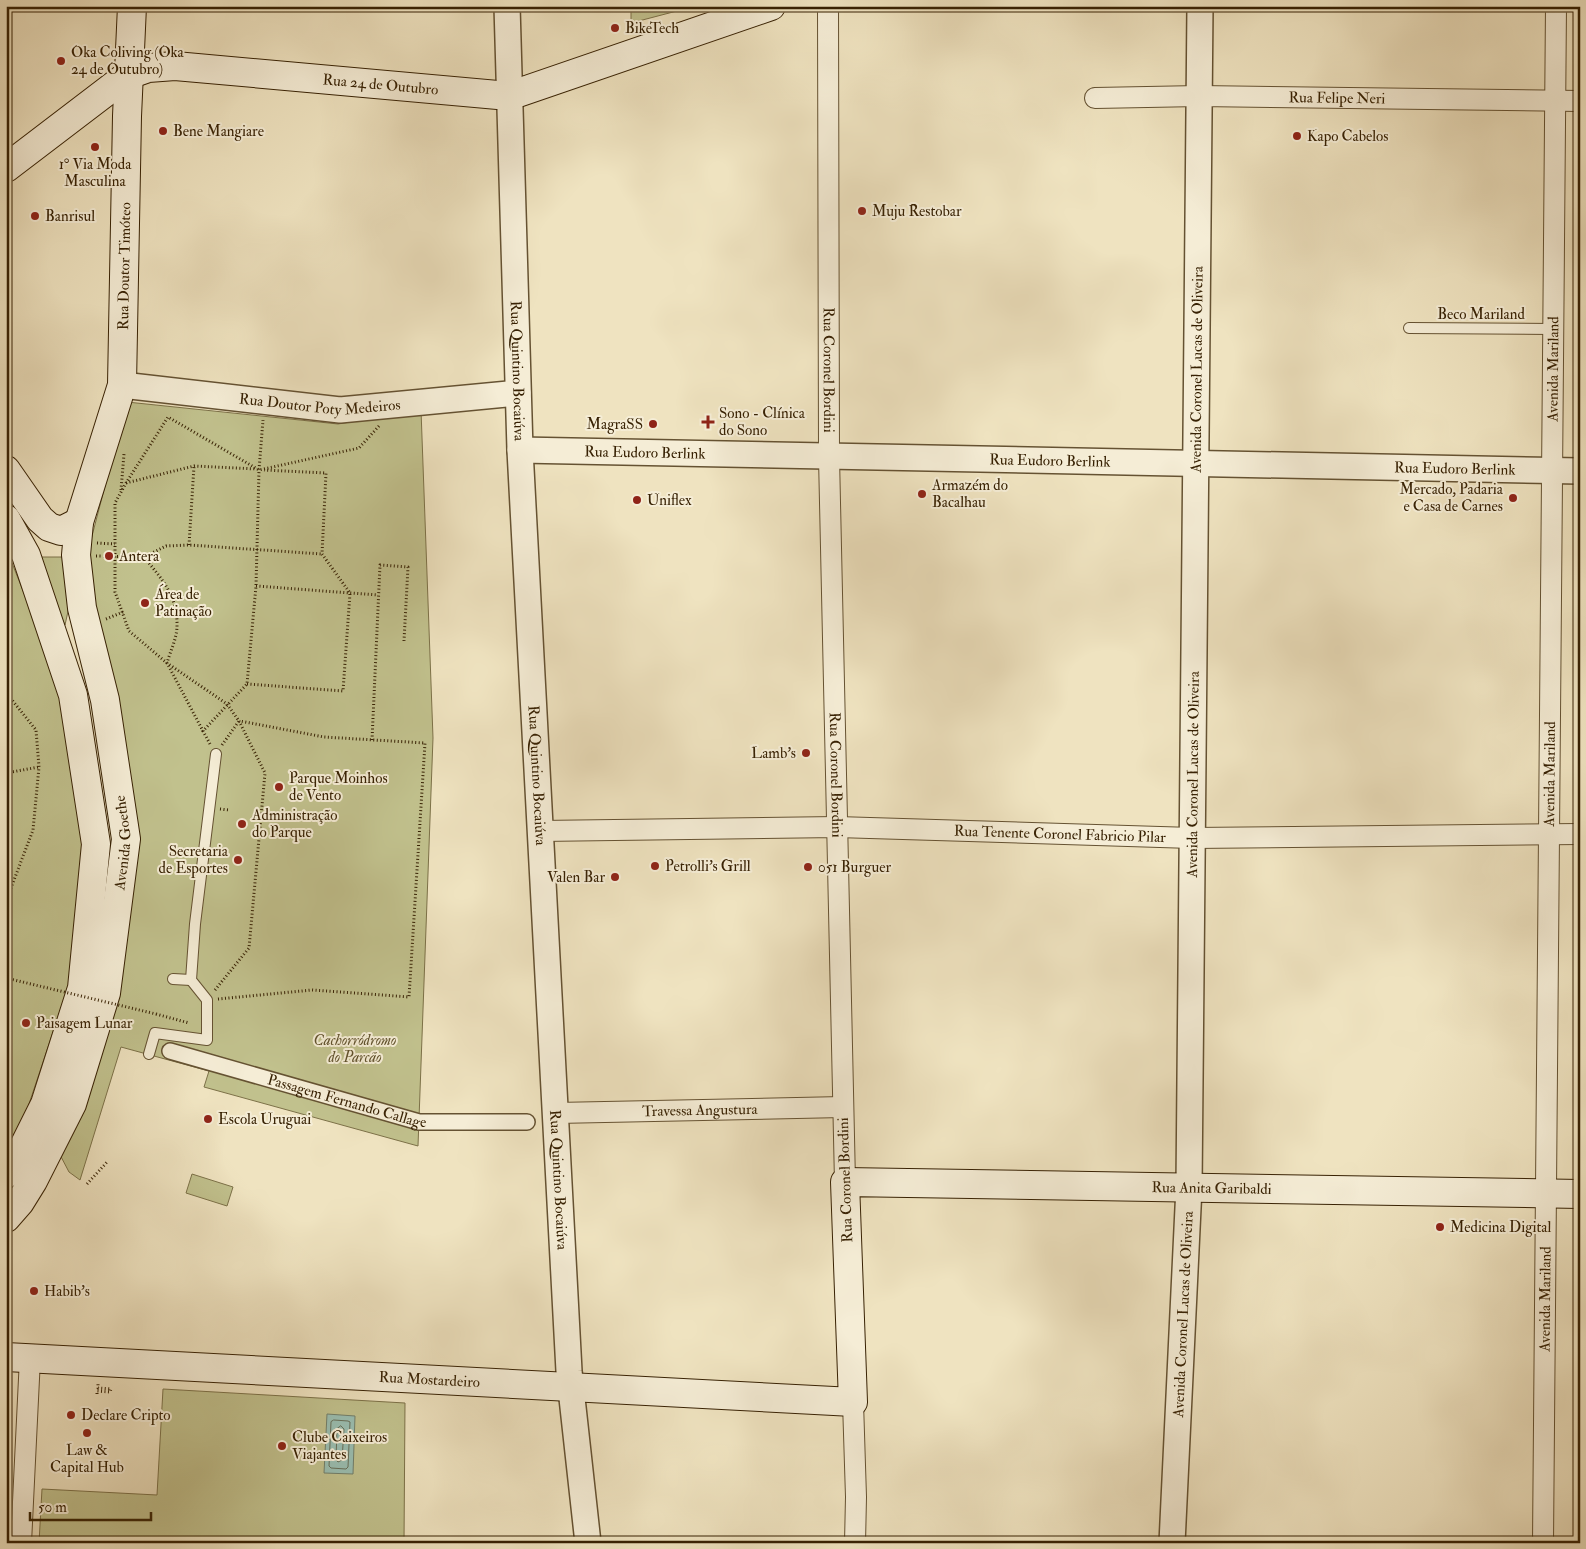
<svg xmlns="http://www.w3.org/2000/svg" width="1586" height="1549" viewBox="0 0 1586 1549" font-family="'IM FELL Double Pica',serif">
  <rect width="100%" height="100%" fill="#efe3c0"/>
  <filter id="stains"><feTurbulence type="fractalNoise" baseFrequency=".004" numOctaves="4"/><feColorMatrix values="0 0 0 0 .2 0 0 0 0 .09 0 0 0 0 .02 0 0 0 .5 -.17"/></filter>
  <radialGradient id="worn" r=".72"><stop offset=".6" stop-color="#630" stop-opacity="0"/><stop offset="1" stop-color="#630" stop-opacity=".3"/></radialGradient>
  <!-- green -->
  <g fill="#c1c18d" stroke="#7c7148">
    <path d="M631,6H696L631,23Z"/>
    <path d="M127,402L338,424L421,410L433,738L418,1146L204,1087L209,1071L121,1047L80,1180L69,1172L58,1151L134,837L93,610L87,555Z"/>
    <path d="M6,554L12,563L64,694L87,848L70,981L24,1119L6,1146Z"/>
    <path d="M31,557H72L74,584L65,625Z"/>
    <path d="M192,1174L233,1187L227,1206L186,1193Z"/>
    <path d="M163,1389L405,1403L404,1543H39L42,1489L157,1495Z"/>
  </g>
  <!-- water -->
  <path fill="#9abeb1" stroke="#727f6b" d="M327,1414L355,1416L353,1474L324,1473Z"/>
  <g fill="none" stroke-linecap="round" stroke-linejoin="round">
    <!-- shore -->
    <g stroke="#68705a" stroke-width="1">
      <path d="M334,1420L348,1421L350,1422L348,1467L346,1469L331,1468L329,1466L331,1422Z"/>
      <path d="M341,1426L344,1429L342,1460L338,1462L336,1460L337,1429Z"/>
    </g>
    <!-- service casing -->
    <g stroke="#655232" stroke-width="12">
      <g id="service">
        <path d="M1409,328L1553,329"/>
        <path d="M173,979L191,980"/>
        <path d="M149,1054L155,1033L207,1040V1000L191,980L195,924L216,754"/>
      </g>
    </g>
    <!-- pedestrian casing -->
    <g stroke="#655232" stroke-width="18">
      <g id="pedestrian">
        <path id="s1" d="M170,1051L419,1122H527"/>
      </g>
    </g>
    <!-- minor casing -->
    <g stroke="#655232" stroke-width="22">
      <g id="minor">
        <path id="s2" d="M828,6L829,457L845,1182"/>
        <path id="s3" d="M1095,98L1199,96L1580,101"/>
        <path id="s4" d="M540,831L837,827L1192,838L1580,834"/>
        <path id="s5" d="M556,1113L843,1107"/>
        <path d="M853,1402L856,1497L855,1543"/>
        <path d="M21,1543L30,1358"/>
        <path id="s6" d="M1543,1543L1556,6"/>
      </g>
    </g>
    <!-- tertiary casing -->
    <g stroke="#655232" stroke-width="28">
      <g id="tertiary">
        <path id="s7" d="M507,6L520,450L569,1371L588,1543"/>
        <path id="s8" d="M122,385L340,410L518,393"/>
        <path id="s9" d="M520,450L1580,471"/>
        <path id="s10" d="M1172,1543L1189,1187L1200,6"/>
      </g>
    </g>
    <!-- secondary casing -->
    <g stroke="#372103" stroke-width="30">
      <g id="secondary">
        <path id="s11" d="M6,168L128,75L148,68L175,66L509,96L771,6"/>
        <path d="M6,470L40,519L49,527L61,531L79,522"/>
        <path d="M6,519L26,555L73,695L96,844L82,988L45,1104L24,1146L6,1174"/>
        <path id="s12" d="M6,1218L20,1202L33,1181L72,1104L106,993L126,839L105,700L82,608L76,555L79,522L122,385L127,116L132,6"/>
        <path id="s13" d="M6,1357L853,1402L845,1182L1580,1194"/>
      </g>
    </g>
    <!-- path -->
    <g stroke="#372103" stroke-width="3" stroke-dasharray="1 2.5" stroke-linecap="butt">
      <path d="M126,483L194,466L257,469"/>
      <path d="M121,490L124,454"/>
      <path d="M97,543L115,544"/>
      <path d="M189,545L194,466"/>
      <path d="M96,556L144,557C161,578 178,596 177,626C177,638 170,652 167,663L203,731"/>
      <path d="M144,557L166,546L189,545L322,554"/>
      <path d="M256,586L378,595"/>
      <path d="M106,619L123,612"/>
      <path d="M247,684L343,691L350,593L322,554L326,473L264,470"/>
      <path d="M6,699L12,700L36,730L39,767L33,830L6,901"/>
      <path d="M372,740L380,565L408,567L404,641"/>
      <path d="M210,744L203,731L247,684L256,586L259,470L263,420"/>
      <path d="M222,745L239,721L227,704L167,663L129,631L115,592V503L126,483L168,417L259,470L359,448L379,426"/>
      <path d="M6,773L39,767"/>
      <path d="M220,809L229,810"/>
      <path d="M215,990L249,948L265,773L239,721"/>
      <path d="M218,999L312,990L409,997L425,743L324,737L240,721"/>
      <path d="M156,1014L189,1023"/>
      <path d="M87,1184L108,1161"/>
      <path d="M97,1394V1391L110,1392L111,1389L98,1388V1383"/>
    </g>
    <!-- service -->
    <use href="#service" stroke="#f5edd6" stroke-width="10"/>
    <!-- pedestrian -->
    <use href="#pedestrian" stroke="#f5edd6" stroke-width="15"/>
    <!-- minor -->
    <use href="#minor" stroke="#f5edd6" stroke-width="20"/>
    <!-- tertiary -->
    <use href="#tertiary" stroke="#f5edd6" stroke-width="25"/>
    <!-- secondary -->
    <use href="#secondary" stroke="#f5edd6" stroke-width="28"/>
    <!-- path-bridge -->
    <path stroke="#372103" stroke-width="3" stroke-dasharray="1 2.5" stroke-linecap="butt" d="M6,978L156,1014"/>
  </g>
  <!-- markers -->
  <g fill="#8f2418" stroke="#f5edd6" stroke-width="2">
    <circle cx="615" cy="28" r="5"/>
    <circle cx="61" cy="61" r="5"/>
    <circle cx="163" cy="131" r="5"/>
    <circle cx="1297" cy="136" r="5"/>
    <circle cx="95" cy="147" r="5"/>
    <circle cx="862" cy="211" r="5"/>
    <circle cx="35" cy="216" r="5"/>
    <path d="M705.5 414.5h5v5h5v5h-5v5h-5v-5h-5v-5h5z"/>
    <circle cx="653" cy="424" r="5"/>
    <circle cx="922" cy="494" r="5"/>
    <circle cx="1513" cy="498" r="5"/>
    <circle cx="637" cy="500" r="5"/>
    <circle cx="109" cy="556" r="5"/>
    <circle cx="145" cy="603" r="5"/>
    <circle cx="806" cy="753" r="5"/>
    <circle cx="279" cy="787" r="5"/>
    <circle cx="242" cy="824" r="5"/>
    <circle cx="238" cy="860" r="5"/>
    <circle cx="655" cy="866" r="5"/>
    <circle cx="808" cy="867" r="5"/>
    <circle cx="615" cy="877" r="5"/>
    <circle cx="26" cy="1023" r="5"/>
    <circle cx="208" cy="1119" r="5"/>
    <circle cx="1440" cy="1227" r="5"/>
    <circle cx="34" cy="1291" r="5"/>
    <circle cx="71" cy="1415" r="5"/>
    <circle cx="87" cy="1433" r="5"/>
    <circle cx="282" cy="1446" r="5"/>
  </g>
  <g text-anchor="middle" stroke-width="4" stroke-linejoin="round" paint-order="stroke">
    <!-- poi labels -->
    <g font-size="15" fill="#372103" stroke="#f5edd6" text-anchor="start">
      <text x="625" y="33">BikeTech</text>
      <text x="71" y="57">Oka Coliving (Oka<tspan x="71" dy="17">24 de Outubro)</tspan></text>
      <text x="173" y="136">Bene Mangiare</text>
      <text x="1307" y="141">Kapo Cabelos</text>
      <text x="95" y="169" text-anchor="middle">1° Via Moda<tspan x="95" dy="17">Masculina</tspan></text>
      <text x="872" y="216">Muju Restobar</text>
      <text x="45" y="221">Banrisul</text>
      <text x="719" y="418">Sono - Clínica<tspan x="719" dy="17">do Sono</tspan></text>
      <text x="643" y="429" text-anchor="end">MagraSS</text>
      <text x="932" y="490">Armazém do<tspan x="932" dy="17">Bacalhau</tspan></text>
      <text x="1503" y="494" text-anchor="end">Mercado, Padaria<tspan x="1503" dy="17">e Casa de Carnes</tspan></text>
      <text x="647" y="505">Uniflex</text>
      <text x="119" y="561">Antera</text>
      <text x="155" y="599">Área de<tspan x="155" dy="17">Patinação</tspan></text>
      <text x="796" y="758" text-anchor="end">Lamb's</text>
      <text x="289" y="783">Parque Moinhos<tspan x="289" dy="17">de Vento</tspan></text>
      <text x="252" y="820">Administração<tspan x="252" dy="17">do Parque</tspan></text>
      <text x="228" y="856" text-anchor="end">Secretaria<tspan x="228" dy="17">de Esportes</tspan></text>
      <text x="665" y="871">Petrolli's Grill</text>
      <text x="818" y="872">051 Burguer</text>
      <text x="605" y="882" text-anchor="end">Valen Bar</text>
      <text x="36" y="1028">Paisagem Lunar</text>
      <text x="218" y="1124">Escola Uruguai</text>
      <text x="1450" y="1232">Medicina Digital</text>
      <text x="44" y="1296">Habib's</text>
      <text x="81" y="1420">Declare Cripto</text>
      <text x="292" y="1442">Clube Caixeiros<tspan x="292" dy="17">Viajantes</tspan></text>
      <text x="87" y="1455" text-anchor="middle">Law &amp;<tspan x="87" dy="17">Capital Hub</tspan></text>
    </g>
    <!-- street labels -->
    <g font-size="15" fill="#372103" stroke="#f5edd6">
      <text dy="5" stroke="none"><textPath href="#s11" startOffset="408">Rua 24 de Outubro</textPath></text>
      <text dy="5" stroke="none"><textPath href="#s3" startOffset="242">Rua Felipe Neri</textPath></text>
      <text dy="5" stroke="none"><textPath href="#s12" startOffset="988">Rua Doutor Timóteo</textPath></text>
      <text x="1481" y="319">Beco Mariland</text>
      <text dy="5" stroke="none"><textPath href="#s2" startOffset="364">Rua Coronel Bordini</textPath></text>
      <text dy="5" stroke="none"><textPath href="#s10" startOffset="1174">Avenida Coronel Lucas de Oliveira</textPath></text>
      <text dy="5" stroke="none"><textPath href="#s6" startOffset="1174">Avenida Mariland</textPath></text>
      <text dy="5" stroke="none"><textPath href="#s7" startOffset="365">Rua Quintino Bocaiúva</textPath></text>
      <text dy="5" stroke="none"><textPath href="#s8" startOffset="199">Rua Doutor Poty Medeiros</textPath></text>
      <text dy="5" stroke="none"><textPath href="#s9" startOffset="125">Rua Eudoro Berlink</textPath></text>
      <text dy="5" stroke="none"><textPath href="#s9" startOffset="530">Rua Eudoro Berlink</textPath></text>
      <text dy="5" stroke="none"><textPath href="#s9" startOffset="935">Rua Eudoro Berlink</textPath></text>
      <text dy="5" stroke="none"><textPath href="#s7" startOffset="770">Rua Quintino Bocaiúva</textPath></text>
      <text dy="5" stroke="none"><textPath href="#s2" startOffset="769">Rua Coronel Bordini</textPath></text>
      <text dy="5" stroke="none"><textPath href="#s10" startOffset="769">Avenida Coronel Lucas de Oliveira</textPath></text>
      <text dy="5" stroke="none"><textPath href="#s6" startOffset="769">Avenida Mariland</textPath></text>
      <text dy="5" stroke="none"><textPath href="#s4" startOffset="520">Rua Tenente Coronel Fabricio Pilar</textPath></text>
      <text dy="5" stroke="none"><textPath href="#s12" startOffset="400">Avenida Goethe</textPath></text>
      <text dy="5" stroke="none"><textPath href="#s1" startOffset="184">Passagem Fernando Callage</textPath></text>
      <text dy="5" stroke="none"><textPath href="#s5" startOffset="144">Travessa Angustura</textPath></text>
      <text dy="5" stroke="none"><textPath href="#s7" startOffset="1175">Rua Quintino Bocaiúva</textPath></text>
      <text transform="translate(845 1180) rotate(-92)" y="5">Rua Coronel Bordini</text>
      <text dy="5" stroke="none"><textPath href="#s13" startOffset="1435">Rua Anita Garibaldi</textPath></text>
      <text dy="5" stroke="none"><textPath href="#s6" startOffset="244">Avenida Mariland</textPath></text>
      <text dy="5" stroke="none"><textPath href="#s10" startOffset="229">Avenida Coronel Lucas de Oliveira</textPath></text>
      <text dy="5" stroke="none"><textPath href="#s13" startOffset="424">Rua Mostardeiro</textPath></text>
    </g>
    <!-- park labels -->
    <g font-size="15" font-style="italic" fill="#60512c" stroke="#f5edd6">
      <text x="355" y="1045">Cachorródromo<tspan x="355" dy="17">do Parcão</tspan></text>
    </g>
  </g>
  <!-- margin -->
  <rect width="1586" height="1549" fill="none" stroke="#efe3c0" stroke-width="25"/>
  <rect x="8" y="8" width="1571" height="1534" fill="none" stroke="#372103" stroke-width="2.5"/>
  <rect x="12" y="12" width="1561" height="1524" fill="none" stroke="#372103"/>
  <!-- scale -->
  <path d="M30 1512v8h121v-8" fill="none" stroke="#372103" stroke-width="2.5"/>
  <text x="38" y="1512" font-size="15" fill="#372103" stroke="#f5edd6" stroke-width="4" paint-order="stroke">50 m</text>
  <rect width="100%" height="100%" filter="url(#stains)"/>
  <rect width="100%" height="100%" fill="url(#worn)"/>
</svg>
